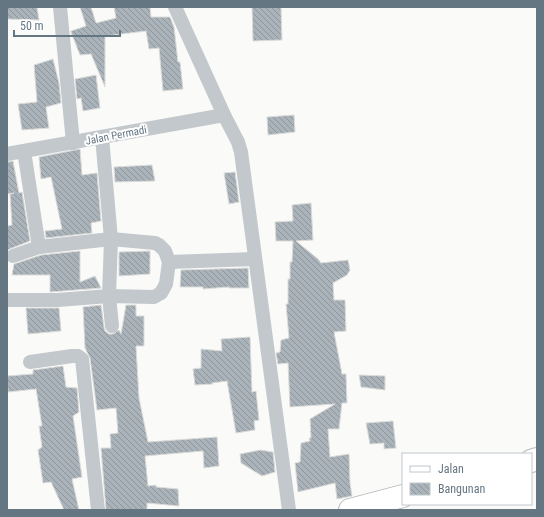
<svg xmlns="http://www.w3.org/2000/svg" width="544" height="517" viewBox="0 0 544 517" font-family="'Roboto Condensed',sans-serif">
  <defs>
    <pattern id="building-back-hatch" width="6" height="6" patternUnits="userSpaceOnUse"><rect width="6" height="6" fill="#aab3b9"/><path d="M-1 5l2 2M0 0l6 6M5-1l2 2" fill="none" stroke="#8e969c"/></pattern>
  </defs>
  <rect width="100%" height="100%" fill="#fafaf8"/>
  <!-- building -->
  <g fill="url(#building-back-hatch)" stroke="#dcdcda">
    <path d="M7,7H37L39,20L7,19Z"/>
    <path d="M80,7H91L96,23L116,18L114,7H150L151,17H170L174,27L178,62H180L183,89L163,91L159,48L149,49L146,31L105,36V87L91,54L80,55L71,32V31L86,26Z"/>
    <path d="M252,7H281L282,40L253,41Z"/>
    <path d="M53,59L59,83L61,103L46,107L49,128L22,130L18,104L37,102L34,65Z"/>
    <path d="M96,75L100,108L83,111L81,98L77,99L75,79Z"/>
    <path d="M294,115L295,132L268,135L267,117Z"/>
    <path d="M80,149L82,175L97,173L101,221L91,223L92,233L46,238L45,231L62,229L51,177L41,179L39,157Z"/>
    <path d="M13,161L19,193L22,192L30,241L7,250V226L12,225L10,194L14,193L7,194V162Z"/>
    <path d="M152,165L155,181L115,182L114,167Z"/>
    <path d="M235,172L239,202L229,204L224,173Z"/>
    <path d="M311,203L313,240L296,241L318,259L321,263L348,260L350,270L347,275L333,283L334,300H345L346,331L334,332L342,374H346L347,403H342L339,429H328L330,457L349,454L350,483L352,496L337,499L335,483L298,492L295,463L300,462L301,443L310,441L309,438H311L310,419L335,404L290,407L288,363L278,364L276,353L280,352L281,340L289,338L286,304H288V279H290V262H292L293,241H276L275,222L293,221L292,205Z"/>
    <path d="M80,251V282L95,276L101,288L50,292V275H12L14,264L41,255Z"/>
    <path d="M150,251V274L119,276V252Z"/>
    <path d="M248,268L249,288H229V287L203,289V287H180L181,270Z"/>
    <path d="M101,305L104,327L105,331L109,334H113L119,330L121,334L126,305H136V316H144V346H136L139,398L148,442L217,437L219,466L204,468L203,451L145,456L148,486L156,485V487L178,489L179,506L147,503V510H106L101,448H111L110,434L118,433L116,408L97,410L90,358L85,348L83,307Z"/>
    <path d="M26,308H59L61,331L28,334Z"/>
    <path d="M250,337L252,392L256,391L259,420L254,421L255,430L236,433L227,381L212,383L213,384L195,385L193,369L201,368V349L222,351L221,339Z"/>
    <path d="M63,366L66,387L77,388L79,412L73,416L82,477L72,479L79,510H64L51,482L43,483L38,450L42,447L39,426H42L36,389L8,392L7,376L33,374V370Z"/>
    <path d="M359,375L385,376V390L361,387Z"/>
    <path d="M393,421L396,448L384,449V443L370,444L366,423Z"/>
    <path d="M260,450L273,452L275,472L262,476L241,463L240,454Z"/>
  </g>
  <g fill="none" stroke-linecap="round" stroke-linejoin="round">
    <!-- primary casing -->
    <g stroke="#b5babe" stroke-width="24">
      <g id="primary">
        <path d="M531,461L537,459"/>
        <path d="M350,510L403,496"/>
      </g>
    </g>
    <!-- minor -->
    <g stroke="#c3c8cc" stroke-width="14">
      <path d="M60,7L73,143"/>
      <path d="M175,7L224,115L238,142L241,152L289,510"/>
      <path d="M102,137L111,239L109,296L112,326"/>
      <path d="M24,151L39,247"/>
      <path d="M7,154L224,115"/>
      <path d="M169,262L255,259"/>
      <path d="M7,300H58L109,296L154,297L161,293L166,284L169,262L165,251L159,245L155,243L111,239L39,247L13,256"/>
      <path d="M30,362L72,356H78L82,359L98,510"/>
    </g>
    <!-- primary -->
    <use href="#primary" stroke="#fff" stroke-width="22"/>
  </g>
  <g text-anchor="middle" stroke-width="4" stroke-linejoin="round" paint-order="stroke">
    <!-- street labels -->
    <g font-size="11" fill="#657683" stroke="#fff">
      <text transform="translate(116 135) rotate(-11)" y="4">Jalan Permadi</text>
    </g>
  </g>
  <!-- border -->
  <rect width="544" height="517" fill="none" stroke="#657683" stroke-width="16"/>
  <!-- legend -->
  <rect x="402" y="453" width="130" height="52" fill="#ffffff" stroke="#c1c8cd"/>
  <rect x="410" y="466" width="20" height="6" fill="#ffffff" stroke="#c1c8cd"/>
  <text x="438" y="473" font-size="12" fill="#657683">Jalan</text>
  <rect x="410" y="483" width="20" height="12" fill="url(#building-back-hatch)" stroke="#c1c8cd"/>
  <text x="438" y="493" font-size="12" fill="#657683">Bangunan</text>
  <!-- scale -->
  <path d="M14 30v6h106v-6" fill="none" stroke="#657683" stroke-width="2"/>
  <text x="20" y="30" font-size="12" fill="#657683" stroke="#ffffff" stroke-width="3" paint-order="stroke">50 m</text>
</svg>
